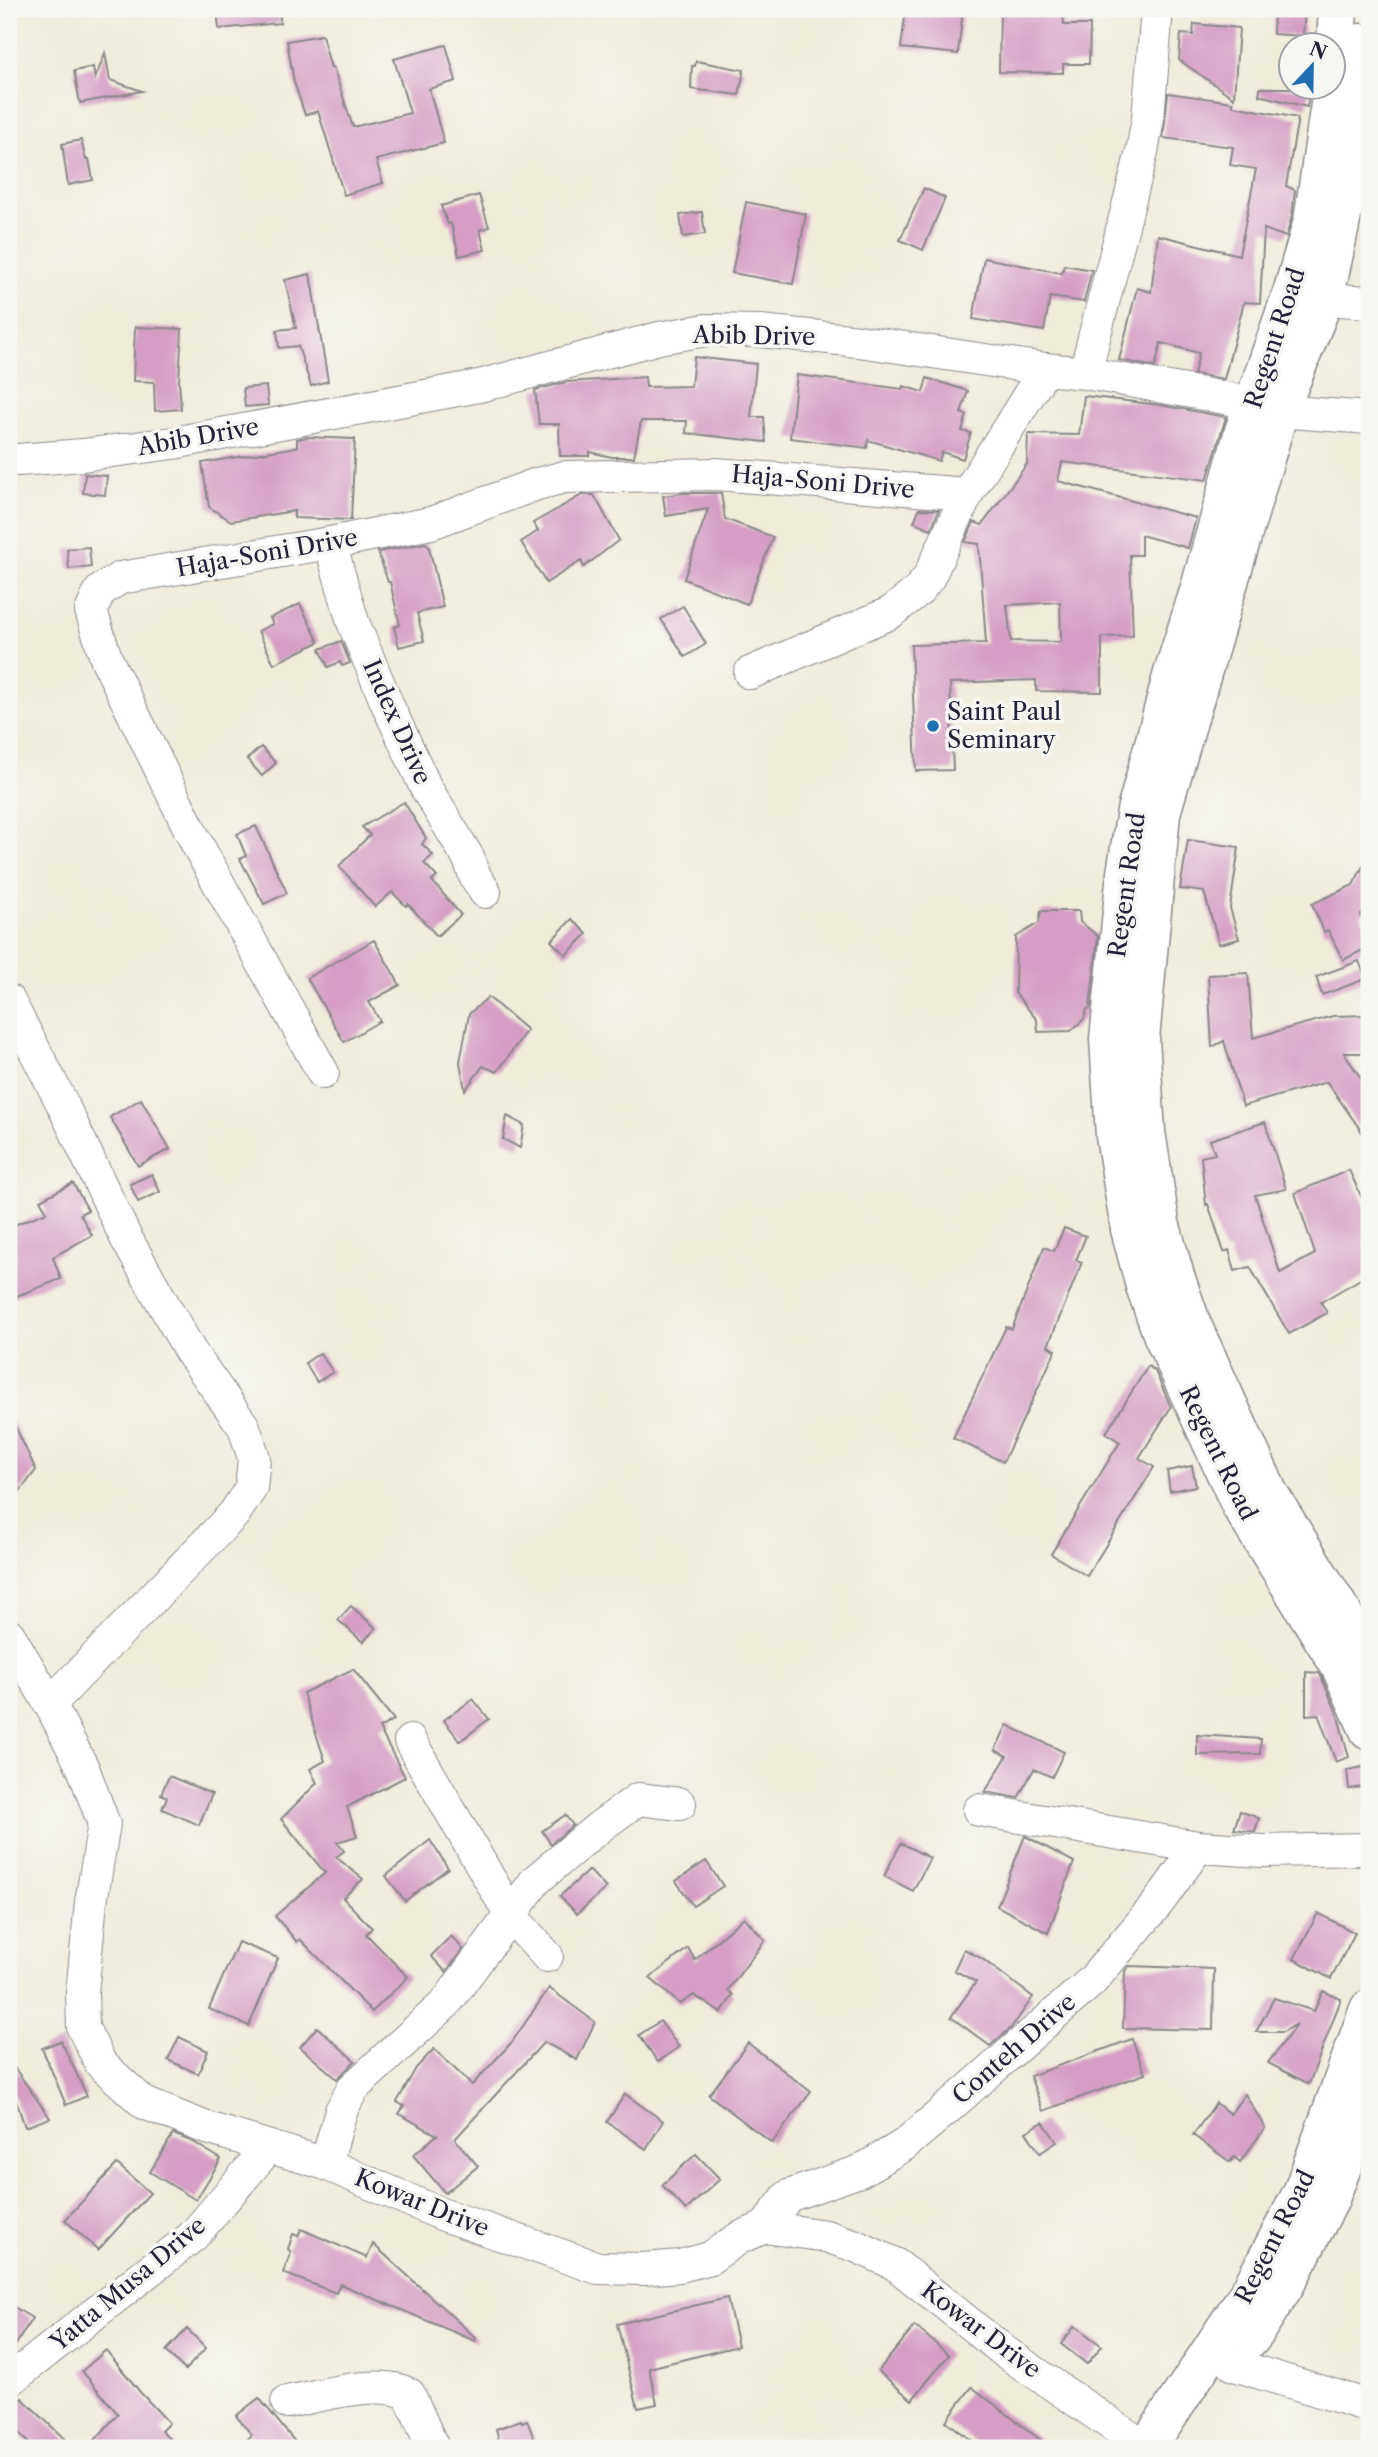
<svg xmlns="http://www.w3.org/2000/svg" width="1378" height="2457" viewBox="0 0 1378 2457" font-family="'Libre Caslon Text',serif">
  <rect width="100%" height="100%" fill="#f6f6f2"/>
  <filter id="ink" filterUnits="userSpaceOnUse"><feTurbulence type="fractalNoise" baseFrequency=".0143" numOctaves="2"/><feDisplacementMap in="SourceGraphic" scale="14" xChannelSelector="R" yChannelSelector="G"/><feConvolveMatrix kernelMatrix="1 2 1 2 8 2 1 2 1" color-interpolation-filters="sRGB"/></filter>
  <filter id="wash" filterUnits="userSpaceOnUse"><feTurbulence type="fractalNoise" baseFrequency=".00686" numOctaves="4" result="noise"/><feDisplacementMap in="SourceGraphic" scale="28" xChannelSelector="R" yChannelSelector="G"/><feGaussianBlur stdDeviation="1.57" result="paint"/><feColorMatrix in="noise" values="0 0 0 0 0 0 0 0 0 0 0 0 0 0 0 0 0 1.4 0 .05"/><feComposite in="paint" operator="in"/></filter>
  <g filter="url(#wash)">
    <rect width="100%" height="100%" fill="#f0ecda"/>
    <g id="blocks">
      <!-- building -->
      <g fill="#d69ec4" fill-rule="evenodd">
        <path d="M217,9H280V23L219,29Z"/>
        <path d="M906,9H963L958,54L901,48Z"/>
        <path d="M1000,9H1063L1064,25H1090L1089,64H1063V73L999,72Z"/>
        <path d="M1274,9H1305L1303,36L1273,34Z"/>
        <path d="M1194,24L1239,28L1234,98L1179,60L1181,34L1193,35Z"/>
        <path d="M322,35L331,68L333,67L353,127L410,113L394,59L446,45L456,81L429,89L444,143L376,160L383,183L344,195L318,111L305,115L294,82L287,41Z"/>
        <path d="M105,53L110,80L142,91L80,103L74,71L93,67L95,79Z"/>
        <path d="M696,61L744,70L739,95L691,89L692,66H695Z"/>
        <path d="M1260,88H1310L1307,107L1259,95Z"/>
        <path d="M1168,93L1233,102V106L1298,118L1286,186L1295,190L1292,216L1286,237L1264,229L1260,303L1244,302L1224,379L1194,374L1199,353L1161,343L1155,367L1119,360L1137,288L1151,292L1158,235L1239,255L1256,169L1230,165L1233,147L1163,138Z"/>
        <path d="M81,140L86,160L89,159L93,180L68,185L62,144Z"/>
        <path d="M924,188L945,198L923,250L900,240Z"/>
        <path d="M479,195L489,227L480,230L485,250L459,256L451,223L448,224L441,206Z"/>
        <path d="M746,202L806,214L793,284L732,273Z"/>
        <path d="M702,212L705,234L683,237L680,215Z"/>
        <path d="M984,258L1062,273L1064,265L1092,270L1084,302L1050,297L1044,331L973,319Z"/>
        <path d="M310,274L328,381L311,386L298,346L279,348L277,330L296,328L285,280Z"/>
        <path d="M135,327L182,329L179,381L181,409L155,411L154,382L133,381Z"/>
        <path d="M694,357L756,364L751,417H764L766,442L686,433L687,421H641L634,457H612L590,452L589,456H560L559,424H539L535,390L566,382L645,377L646,387L691,386Z"/>
        <path d="M797,375L902,389L903,386L923,392L927,378L968,391L961,413L967,415L962,431L971,433L963,459L942,452L939,461L868,440L867,448L790,438Z"/>
        <path d="M266,386L268,405L245,407L243,388Z"/>
        <path d="M1084,396L1160,405L1226,417L1207,480L1062,462L1058,481L1196,518L1188,548L1141,535V555H1130L1133,636L1102,637V692L1036,691V680L950,683L953,770L916,771L911,645L986,643L979,544L965,542L974,522L982,525L1027,464L1028,434L1079,435ZM1060,602L1061,642L1011,641L1007,605Z"/>
        <path d="M307,437L355,439L351,520L294,518V511L231,521L209,507L202,463L297,447V439Z"/>
        <path d="M85,474L107,476L105,495L83,493Z"/>
        <path d="M683,493H721L725,519L773,537L747,604L684,579L708,509L666,516L663,496Z"/>
        <path d="M582,495H594L619,540L584,567L581,561L546,583L521,542L538,531L533,523Z"/>
        <path d="M919,509L939,510L931,529L914,522Z"/>
        <path d="M426,543L429,547L443,607L417,613L424,641L399,647L394,627L400,625L390,582H388L378,552Z"/>
        <path d="M89,547L91,567L69,569L67,549Z"/>
        <path d="M300,604L319,642L274,664L258,631L273,624L270,618Z"/>
        <path d="M683,606L706,644L685,657L661,619Z"/>
        <path d="M341,641L350,663L342,666L340,662L328,667L320,649Z"/>
        <path d="M261,747L276,763L262,776L247,759Z"/>
        <path d="M404,802L426,838L422,844L433,855L424,863L437,877L432,881L461,915L437,936L408,904L406,906L392,892L375,907L339,866L370,835L362,827Z"/>
        <path d="M256,826L287,893L264,904L240,859L246,856L237,834Z"/>
        <path d="M1188,840L1239,847L1230,908L1239,939L1219,944L1204,892L1180,889Z"/>
        <path d="M1369,855V911L1361,915L1369,933V947L1343,960L1328,930L1324,932L1312,904L1353,885Z"/>
        <path d="M1041,911H1079L1080,922L1098,936L1090,1008L1087,1009L1084,1019L1071,1031L1038,1032L1037,1020L1015,993L1016,937L1039,923Z"/>
        <path d="M572,919L587,934L566,955L551,941Z"/>
        <path d="M374,940L400,985L369,1002L380,1021L344,1042L307,978Z"/>
        <path d="M1359,961L1366,979L1322,995L1316,977Z"/>
        <path d="M1248,973L1253,1038L1333,1016L1369,1015V1053H1344L1369,1090V1142L1327,1082L1243,1106L1224,1041L1212,1047L1208,975Z"/>
        <path d="M488,997L527,1030L497,1072L483,1066L465,1090L460,1062L469,1014Z"/>
        <path d="M141,1099L170,1149L138,1166L110,1117Z"/>
        <path d="M507,1116L524,1125L520,1148L503,1139Z"/>
        <path d="M1265,1122L1286,1189L1255,1195L1280,1273L1315,1254L1295,1193L1349,1170L1369,1213V1274L1321,1302L1327,1313L1289,1334L1250,1267L1235,1271L1229,1250L1224,1252L1208,1204L1206,1205L1201,1157L1215,1154L1210,1140Z"/>
        <path d="M152,1174L160,1192L138,1202L130,1184Z"/>
        <path d="M73,1183L88,1210L80,1214L92,1235L53,1257L61,1279L9,1299V1227L47,1212L40,1200Z"/>
        <path d="M1064,1228L1086,1236L1076,1260L1082,1262L1048,1346L1056,1350L1003,1462L953,1438L1006,1327L1012,1329L1044,1247L1054,1251Z"/>
        <path d="M320,1353L333,1372L317,1382L305,1363Z"/>
        <path d="M1148,1366L1155,1371L1171,1407L1139,1458L1154,1467L1087,1576L1051,1554L1120,1442L1106,1433Z"/>
        <path d="M9,1413L36,1470L9,1505Z"/>
        <path d="M1192,1466L1196,1486L1170,1491L1167,1471Z"/>
        <path d="M351,1606L376,1628L363,1642L338,1620Z"/>
        <path d="M353,1669L394,1720L379,1728L405,1777L347,1807L357,1836L337,1842L344,1851L336,1857L363,1879L343,1898L372,1928L366,1934L408,1977L372,2012L300,1939L297,1942L275,1916L325,1873L281,1819L317,1783L310,1769L325,1761L303,1693Z"/>
        <path d="M1306,1672L1319,1673L1321,1676L1337,1713L1349,1757L1336,1762L1318,1714L1306,1715Z"/>
        <path d="M473,1699L489,1719L460,1741L444,1720Z"/>
        <path d="M1007,1725L1064,1752L1052,1777L1034,1769L1018,1798L985,1792L1007,1756L995,1750Z"/>
        <path d="M1197,1735L1261,1739L1260,1754L1197,1755Z"/>
        <path d="M1369,1766V1786L1349,1789L1347,1770Z"/>
        <path d="M169,1776L212,1794L199,1825L162,1809L167,1797L161,1794Z"/>
        <path d="M1240,1811L1259,1818L1255,1832L1234,1829Z"/>
        <path d="M565,1815L573,1825L551,1844L542,1831Z"/>
        <path d="M1025,1836L1074,1862L1048,1933L997,1906Z"/>
        <path d="M430,1840L448,1868L405,1901L386,1876Z"/>
        <path d="M901,1843L930,1858L913,1891L884,1876Z"/>
        <path d="M706,1861L723,1886L693,1906L676,1881Z"/>
        <path d="M589,1870L606,1888L577,1914L560,1896Z"/>
        <path d="M1318,1913L1355,1933L1331,1979L1294,1959Z"/>
        <path d="M744,1917L765,1940L728,1990L733,1995L721,2013L694,1995L680,2004L650,1978L688,1948L695,1960Z"/>
        <path d="M451,1936L463,1949L446,1972L431,1956Z"/>
        <path d="M238,1942L278,1958L249,2026L209,2009Z"/>
        <path d="M964,1949L981,1958L1033,1997L1011,2028L990,2046L951,2017L976,1982L954,1970Z"/>
        <path d="M1129,1966L1214,1969L1213,2030L1123,2028L1125,1971Z"/>
        <path d="M549,1988L595,2022L577,2060L544,2042L455,2139L478,2166L445,2193L413,2155L437,2135L399,2114L404,2106L397,2102L416,2068L434,2049L472,2085L512,2042Z"/>
        <path d="M1323,1991L1341,1999L1309,2084L1268,2063L1297,2024L1283,2032H1256L1274,1998L1314,2011Z"/>
        <path d="M660,2021L679,2047L658,2062L639,2035Z"/>
        <path d="M317,2027L355,2061L337,2079L300,2047Z"/>
        <path d="M179,2037L208,2051L198,2074L168,2060Z"/>
        <path d="M1132,2039L1145,2074L1043,2111L1030,2076Z"/>
        <path d="M61,2041L87,2096L66,2105L42,2048Z"/>
        <path d="M748,2043L811,2092L772,2143L709,2095Z"/>
        <path d="M9,2060L50,2118L25,2127L9,2079Z"/>
        <path d="M625,2094L663,2121L646,2149L607,2122Z"/>
        <path d="M1245,2094L1265,2128L1240,2162L1234,2157L1230,2162L1193,2135L1216,2103L1230,2114Z"/>
        <path d="M1043,2122L1057,2142L1040,2153L1026,2132Z"/>
        <path d="M173,2134L193,2142L221,2159L196,2200L150,2172Z"/>
        <path d="M696,2154L720,2179L686,2210L662,2185Z"/>
        <path d="M117,2164L150,2193L98,2250L65,2220Z"/>
        <path d="M301,2229L367,2258L373,2244L476,2338L475,2341L340,2284L336,2293L283,2273L291,2252L288,2249L293,2234L298,2236Z"/>
        <path d="M727,2298L738,2346L649,2368L657,2404L638,2408L617,2324Z"/>
        <path d="M9,2304L32,2318L9,2356Z"/>
        <path d="M915,2326L949,2355L912,2400L878,2371Z"/>
        <path d="M1075,2326L1102,2346L1087,2364L1061,2344Z"/>
        <path d="M187,2329L206,2348L185,2370L166,2351Z"/>
        <path d="M106,2350L140,2392L169,2423L161,2431L179,2448H88L118,2414L82,2371Z"/>
        <path d="M972,2387L1051,2448H982L946,2421Z"/>
        <path d="M22,2398L74,2448H32L9,2420V2408Z"/>
        <path d="M259,2398L300,2448H239L252,2435L236,2416Z"/>
        <path d="M521,2420L522,2422L527,2420L535,2441L528,2444L530,2448H501L496,2429Z"/>
      </g>
    </g>
  </g>
  <g filter="url(#ink)">
    <use href="#blocks" fill-opacity="0" stroke="#89878a" stroke-width="2"/>
    <g fill="none" stroke-linecap="round" stroke-linejoin="round">
      <!-- minor casing -->
      <g stroke="#89878a" stroke-width="34">
        <g id="minor">
          <path d="M1324,299L1369,302"/>
          <path d="M1085,373L1142,152L1148,118L1157,9"/>
          <path d="M18,460L83,455L173,443L479,386L659,338L706,330L760,331L859,341L1045,369L1085,373L1253,403L1279,411L1369,418"/>
          <path d="M330,543L353,622L388,706L426,788L469,859L475,876L485,892"/>
          <path d="M750,673L890,613L918,591L929,577L967,494L1045,369"/>
          <path d="M9,1001L62,1103L126,1238L190,1351L244,1427L254,1458L251,1488L234,1514L50,1704"/>
          <path d="M323,1073L197,844L106,658L91,611L100,591L120,578L330,543L431,523L537,484L565,477L716,474L967,494"/>
          <path d="M9,1635L50,1704L83,1768L104,1824L91,1902L82,1993L83,2028L101,2064L144,2103L204,2127L326,2164L441,2214L598,2268L643,2269L680,2266L710,2258L739,2238L765,2227L826,2236L856,2246L895,2264L1005,2352L1146,2448"/>
          <path d="M410,1741L511,1916L547,1956"/>
          <path d="M979,1810L1198,1847L1263,1851L1369,1849"/>
          <path d="M326,2164L341,2111L353,2088L446,2003L536,1880L598,1828L638,1799L680,1804"/>
          <path d="M765,2227L788,2196L860,2171L904,2145L949,2107L1092,1981L1158,1903L1198,1847"/>
          <path d="M1234,2365L1369,2406"/>
          <path d="M9,2381L193,2236L268,2148"/>
          <path d="M287,2402C320,2396 379,2378 409,2394L433,2448"/>
        </g>
      </g>
      <!-- major casing -->
      <g stroke="#89878a" stroke-width="41">
        <g id="major">
          <path d="M1338,9L1334,76L1313,221L1293,290L1244,431L1200,588L1173,673L1136,811L1126,873L1109,1039L1115,1136L1130,1229L1145,1286L1163,1336L1241,1506L1340,1666L1369,1730"/>
          <path d="M1361,43L1354,161L1324,299L1279,411L1161,813L1140,1039L1146,1132L1160,1223L1175,1276L1192,1325L1268,1492L1369,1657"/>
          <path d="M1251,2338L1286,2283L1329,2201L1369,2096"/>
          <path d="M1147,2448L1250,2291L1302,2193L1369,2009"/>
        </g>
      </g>
      <!-- minor -->
      <use href="#minor" stroke="#fff" stroke-width="32"/>
      <!-- major -->
      <use href="#major" stroke="#fff" stroke-width="38"/>
    </g>
  </g>
  <!-- markers -->
  <circle fill="#1f6fb2" stroke="#f6f6f2" stroke-width="2.5" cx="933" cy="726" r="7"/>
  <g text-anchor="middle" stroke-width="7" stroke-linejoin="round" paint-order="stroke">
    <!-- street labels -->
    <g font-size="24" fill="#22223b" stroke="#f6f6f2">
      <text transform="translate(754 336) rotate(1)" y="8">Abib Drive</text>
      <text transform="translate(1275 338) rotate(-72)" y="8">Regent Road</text>
      <text transform="translate(198 437) rotate(-10)" y="8">Abib Drive</text>
      <text transform="translate(823 482) rotate(5)" y="8">Haja-Soni Drive</text>
      <text transform="translate(267 553) rotate(-10)" y="8">Haja-Soni Drive</text>
      <text transform="translate(397 722) rotate(66)" y="8">Index Drive</text>
      <text transform="translate(1127 885) rotate(-82)" y="8">Regent Road</text>
      <text transform="translate(1218 1453) rotate(64)" y="8">Regent Road</text>
      <text transform="translate(1014 2049) rotate(-41)" y="8">Conteh Drive</text>
      <text transform="translate(422 2203) rotate(22)" y="8">Kowar Drive</text>
      <text transform="translate(1275 2237) rotate(-63)" y="8">Regent Road</text>
      <text transform="translate(128 2284) rotate(-40)" y="8">Yatta Musa Drive</text>
      <text transform="translate(981 2330) rotate(37)" y="8">Kowar Drive</text>
    </g>
    <!-- poi labels -->
    <g font-size="24" fill="#22223b" stroke="#f6f6f2" text-anchor="start">
      <text x="947" y="720">Saint Paul<tspan x="947" dy="28">Seminary</tspan></text>
    </g>
  </g>
  <!-- margin -->
  <rect width="1378" height="2457" fill="none" stroke="#f6f6f2" stroke-width="35"/>
  <!-- north arrow -->
  <g transform="translate(1312 66) rotate(22)"><circle r="33" fill="#f6f6f2" stroke="#a1a1a9" stroke-width="2"/>
  <path d="M0-5L12 26L0 18L-12 26Z" fill="#1f6fb2"/>
  <text y="-10" font-size="19" font-weight="bold" text-anchor="middle" fill="#22223b">N</text>
  </g>
</svg>
